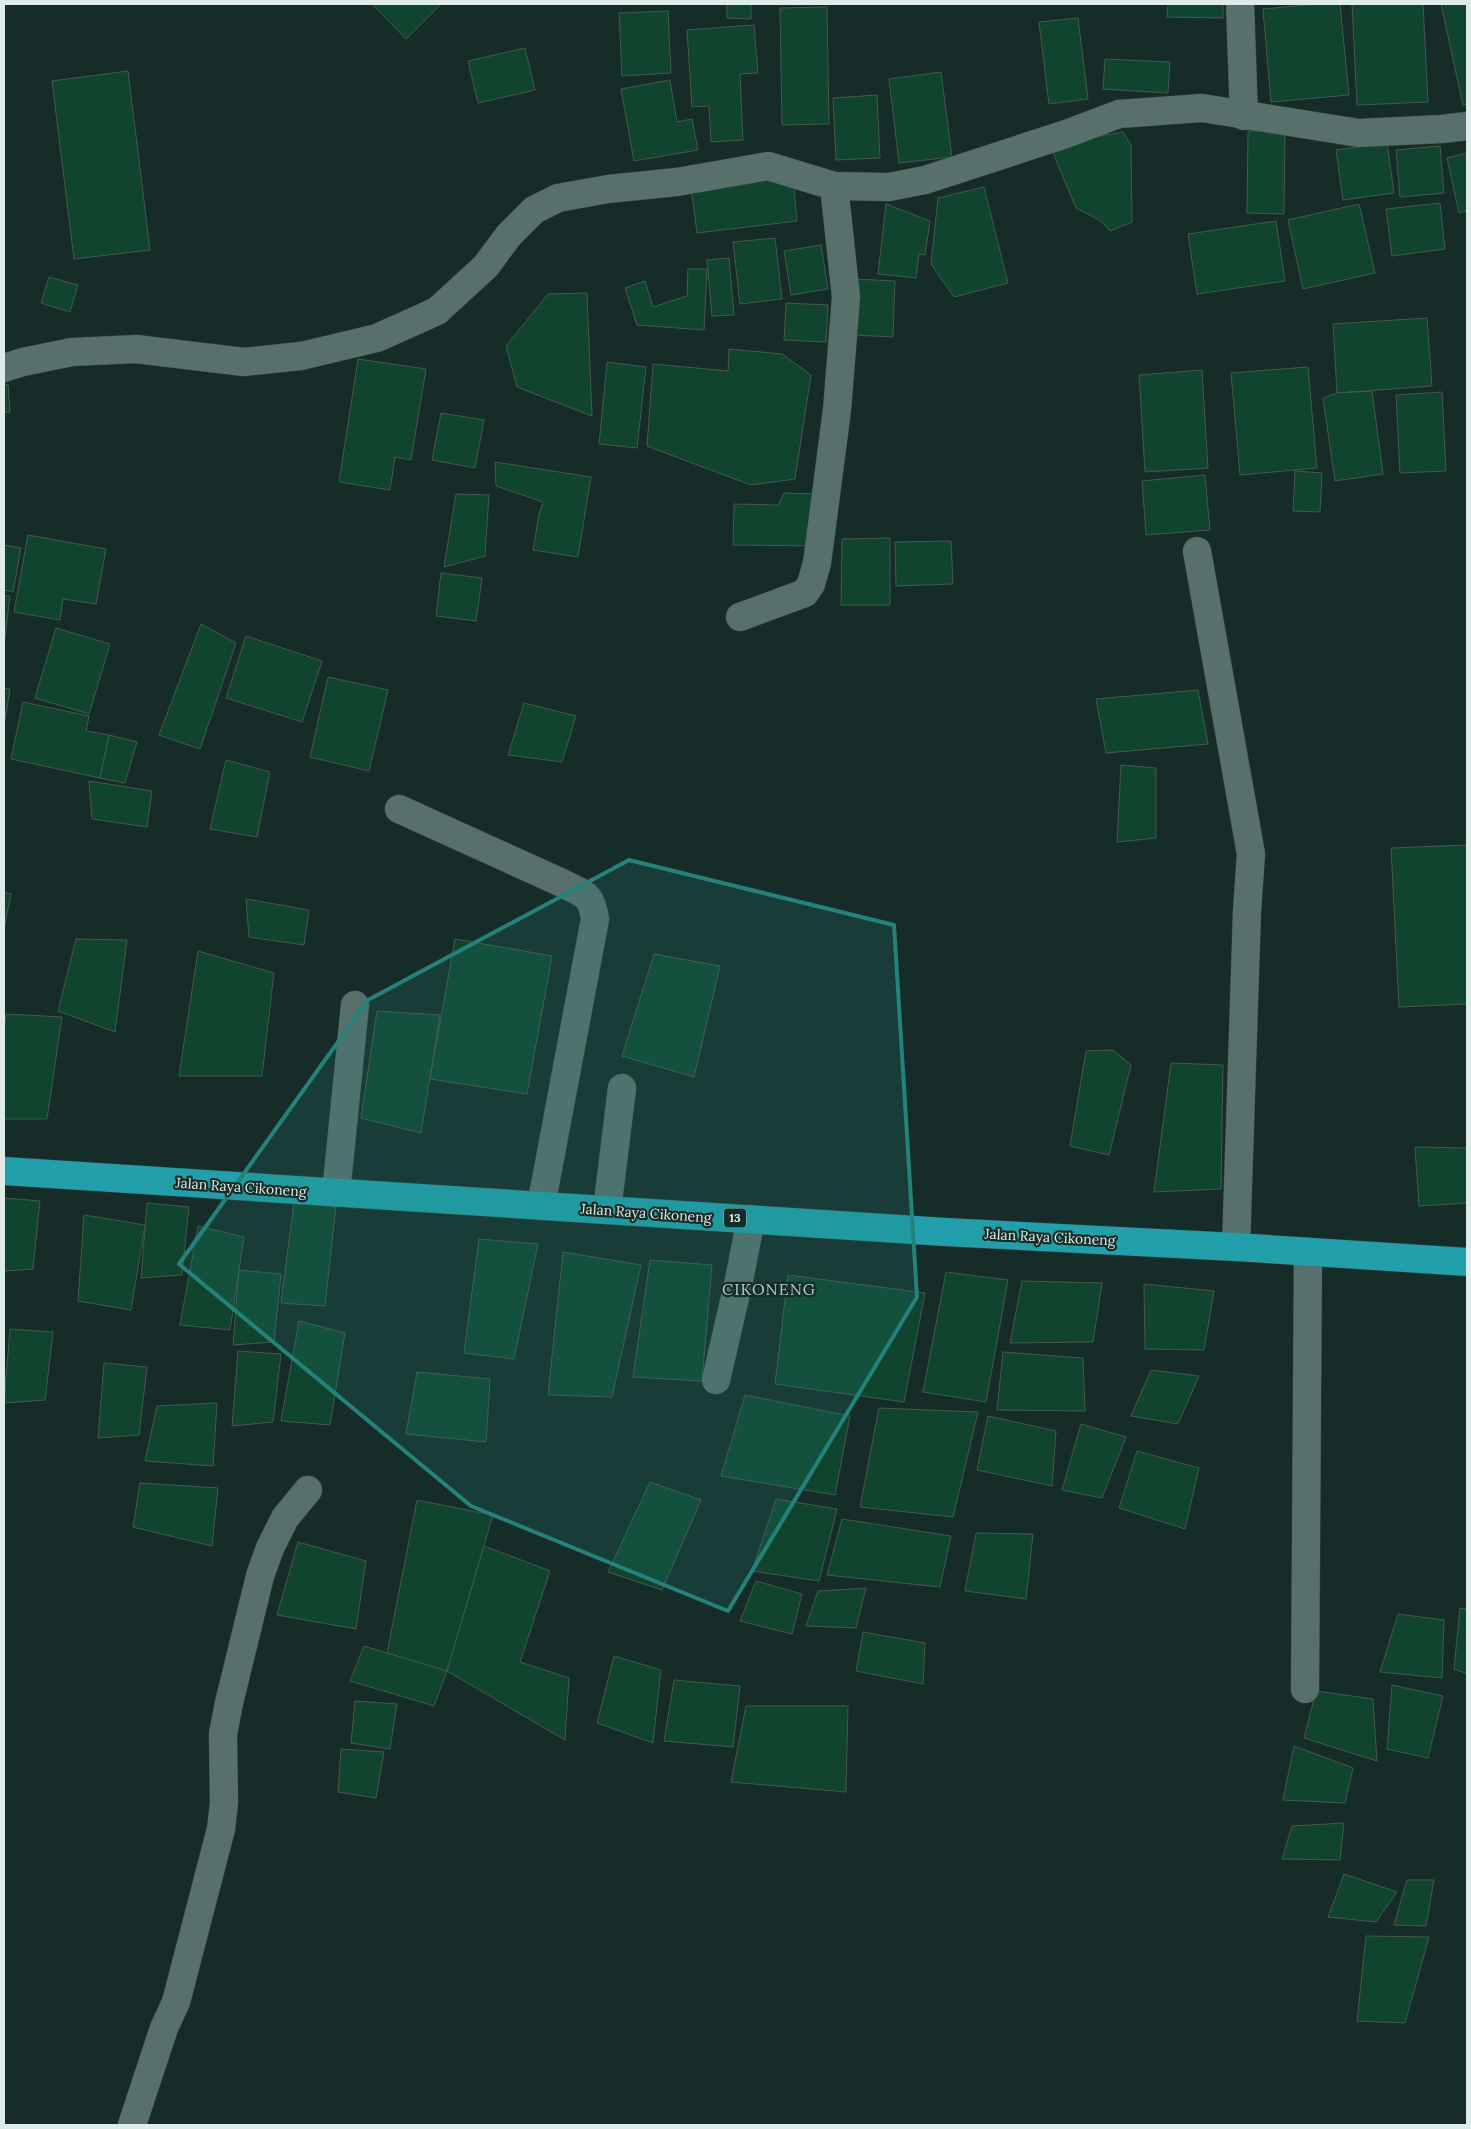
<svg xmlns="http://www.w3.org/2000/svg" width="1471" height="2129" viewBox="0 0 1471 2129" font-family="Lora,serif">
  <rect width="100%" height="100%" fill="#162c28"/>
  <!-- building -->
  <g fill="#10442f" stroke="#45594f">
    <path d="M376,4H441L406,39L374,6Z"/>
    <path d="M727,4H751V19L727,18Z"/>
    <path d="M1168,4H1223V18L1167,17Z"/>
    <path d="M1318,4H1340L1349,95L1271,102L1263,9Z"/>
    <path d="M1352,4H1423L1428,102L1357,105Z"/>
    <path d="M1441,4H1467V104L1463,105Z"/>
    <path d="M827,7L829,124L782,125L780,8Z"/>
    <path d="M668,11L671,73L622,76L619,13Z"/>
    <path d="M1078,18L1088,99L1049,104L1039,22Z"/>
    <path d="M754,25L758,73L740,74L743,140L711,142L709,106L692,107L687,30Z"/>
    <path d="M525,48L535,90L478,103L468,61Z"/>
    <path d="M1105,59L1170,62L1168,93L1103,89Z"/>
    <path d="M128,71L150,250L74,259L52,81Z"/>
    <path d="M941,72L952,157L899,163L889,79Z"/>
    <path d="M670,80L677,122L692,119L698,150L634,161L621,89Z"/>
    <path d="M877,95L880,158L836,160L833,98Z"/>
    <path d="M1248,131H1285L1284,214L1247,213Z"/>
    <path d="M1123,132L1131,145L1132,222L1110,231L1101,221L1076,208L1053,153L1068,148L1074,141Z"/>
    <path d="M1387,143L1394,193L1343,200L1336,150Z"/>
    <path d="M1440,146L1444,193L1400,197L1396,150Z"/>
    <path d="M1467,153V211L1459,213L1447,158Z"/>
    <path d="M793,176L797,221L697,233L691,187Z"/>
    <path d="M984,187L1008,283L954,297L931,264L938,198Z"/>
    <path d="M1440,203L1445,249L1392,256L1386,209Z"/>
    <path d="M886,204L930,221L925,255L919,254L916,278L878,274Z"/>
    <path d="M1359,204L1375,273L1303,289L1288,220Z"/>
    <path d="M1276,221L1285,281L1197,294L1188,234Z"/>
    <path d="M775,238L782,299L740,304L733,242Z"/>
    <path d="M821,245L828,289L791,295L784,251Z"/>
    <path d="M729,258L734,315L712,316L707,260Z"/>
    <path d="M688,269H707L704,330L637,325L625,288L645,281L653,307L687,296Z"/>
    <path d="M49,277L78,285L70,312L41,303Z"/>
    <path d="M854,279L895,281L893,337L853,335Z"/>
    <path d="M587,293L592,416L517,387L506,346L548,294Z"/>
    <path d="M786,303L828,305L826,342L784,340Z"/>
    <path d="M1427,318L1432,386L1337,393L1333,324Z"/>
    <path d="M729,349L782,354L811,375L795,479L751,485L647,446L653,364L728,371Z"/>
    <path d="M358,359L426,369L411,460L395,457L390,490L339,482Z"/>
    <path d="M607,362L646,367L637,448L599,444Z"/>
    <path d="M1308,367L1317,468L1240,475L1231,373Z"/>
    <path d="M1202,370L1208,468L1145,472L1139,375Z"/>
    <path d="M8,384L10,412L4,413V385Z"/>
    <path d="M1372,391L1383,474L1335,481L1323,398L1337,393Z"/>
    <path d="M1442,392L1446,471L1400,473L1396,395Z"/>
    <path d="M441,413L484,420L475,468L432,460Z"/>
    <path d="M495,462L591,477L578,557L533,550L539,514L543,502L496,486Z"/>
    <path d="M1295,471L1322,473L1320,512L1293,511Z"/>
    <path d="M1205,475L1210,530L1146,535L1142,481Z"/>
    <path d="M784,493L817,494L816,546L733,545L734,504L778,505Z"/>
    <path d="M456,494L489,495L485,556L444,567Z"/>
    <path d="M28,535L106,549L96,604L63,599L60,620L14,612Z"/>
    <path d="M890,538V605H841L842,539Z"/>
    <path d="M951,541L953,584L896,586L895,542Z"/>
    <path d="M4,545L21,548L13,592L4,590Z"/>
    <path d="M441,573L482,578L476,621L436,616Z"/>
    <path d="M4,595L10,596L4,646Z"/>
    <path d="M201,624L236,643L200,749L159,735Z"/>
    <path d="M56,628L110,644L89,714L35,698Z"/>
    <path d="M246,636L322,661L302,722L226,698Z"/>
    <path d="M328,677L388,690L369,771L310,757Z"/>
    <path d="M4,688L10,689L4,726Z"/>
    <path d="M1198,690L1208,744L1106,753L1096,699Z"/>
    <path d="M23,702L89,716L86,731L109,735L100,778L11,759Z"/>
    <path d="M524,703L576,716L562,762L508,755Z"/>
    <path d="M109,735L137,742L125,783L100,778Z"/>
    <path d="M226,760L270,772L257,837L210,829Z"/>
    <path d="M1121,765L1156,768V838L1117,842Z"/>
    <path d="M89,781L152,791L147,827L92,819Z"/>
    <path d="M1467,845V1004L1399,1007L1391,848Z"/>
    <path d="M4,892L11,894L4,928Z"/>
    <path d="M246,899L309,910L304,945L249,937Z"/>
    <path d="M76,939L127,940L115,1032L58,1011Z"/>
    <path d="M455,939L552,956L527,1094L430,1079Z"/>
    <path d="M198,951L274,973L262,1076H179Z"/>
    <path d="M654,954L720,966L694,1077L622,1056Z"/>
    <path d="M377,1011L440,1015L421,1133L361,1118Z"/>
    <path d="M6,1014L62,1017L47,1119H4V1029Z"/>
    <path d="M1113,1050L1131,1065L1109,1155L1070,1146L1086,1051Z"/>
    <path d="M1171,1063L1223,1065L1221,1189L1154,1192Z"/>
    <path d="M1415,1147L1467,1148V1203L1419,1206Z"/>
    <path d="M4,1198L40,1201L33,1269L4,1271Z"/>
    <path d="M294,1202L336,1205L325,1306L281,1303Z"/>
    <path d="M147,1203L189,1207L182,1275L141,1278Z"/>
    <path d="M84,1215L145,1225L131,1310L78,1301Z"/>
    <path d="M198,1226L244,1237L230,1330L180,1325Z"/>
    <path d="M479,1239L538,1244L514,1359L464,1353Z"/>
    <path d="M563,1252L641,1265L612,1397L548,1395Z"/>
    <path d="M650,1260L712,1265L702,1381L633,1377Z"/>
    <path d="M239,1270L281,1274L274,1342L233,1345Z"/>
    <path d="M946,1272L1008,1280L986,1402L923,1392Z"/>
    <path d="M788,1275L925,1293L904,1402L775,1384Z"/>
    <path d="M1022,1281L1102,1283L1093,1342L1010,1343Z"/>
    <path d="M1144,1284L1214,1291L1204,1350L1145,1349Z"/>
    <path d="M299,1321L345,1333L330,1425L281,1421Z"/>
    <path d="M10,1329L53,1332L45,1400L4,1403Z"/>
    <path d="M238,1351L281,1354L273,1422L232,1426Z"/>
    <path d="M1003,1352L1083,1358L1085,1411L997,1410Z"/>
    <path d="M104,1363L147,1367L139,1435L98,1438Z"/>
    <path d="M1151,1370L1199,1376L1178,1424L1131,1416Z"/>
    <path d="M417,1372L490,1379L486,1442L406,1434Z"/>
    <path d="M745,1395L850,1416L835,1495L721,1476Z"/>
    <path d="M217,1403L213,1466L145,1461L157,1406Z"/>
    <path d="M879,1408L978,1412L953,1517L860,1507Z"/>
    <path d="M988,1416L1056,1431L1052,1486L977,1470Z"/>
    <path d="M1081,1424L1126,1437L1102,1498L1062,1490Z"/>
    <path d="M1137,1451L1199,1468L1185,1529L1119,1508Z"/>
    <path d="M650,1482L701,1500L662,1590L608,1572Z"/>
    <path d="M140,1483L218,1488L212,1546L133,1527Z"/>
    <path d="M776,1499L837,1509L819,1581L752,1571Z"/>
    <path d="M417,1500L493,1515L447,1671L387,1653Z"/>
    <path d="M842,1519L951,1536L940,1587L827,1575Z"/>
    <path d="M976,1533L1033,1534L1026,1599L965,1591Z"/>
    <path d="M298,1542L366,1561L356,1629L277,1615Z"/>
    <path d="M484,1546L550,1571L520,1662L569,1678L565,1740L447,1671Z"/>
    <path d="M756,1581L802,1594L792,1634L740,1621Z"/>
    <path d="M866,1588L856,1628L806,1626L818,1591Z"/>
    <path d="M1460,1608L1467,1609V1674L1454,1669Z"/>
    <path d="M1398,1614L1444,1620L1442,1678L1380,1672Z"/>
    <path d="M863,1632L925,1643L923,1684L856,1671Z"/>
    <path d="M364,1646L447,1671L434,1706L350,1681Z"/>
    <path d="M614,1656L661,1670L653,1743L597,1723Z"/>
    <path d="M674,1680L740,1686L733,1747L664,1741Z"/>
    <path d="M1392,1685L1443,1696L1428,1758L1387,1749Z"/>
    <path d="M1316,1691L1373,1699L1377,1761L1304,1738Z"/>
    <path d="M355,1701L397,1704L390,1749L351,1743Z"/>
    <path d="M746,1706H848L846,1792L731,1782Z"/>
    <path d="M1294,1746L1353,1768L1345,1803L1283,1800Z"/>
    <path d="M341,1749L384,1752L376,1798L338,1792Z"/>
    <path d="M1344,1823L1340,1860L1282,1859L1292,1826Z"/>
    <path d="M1344,1874L1397,1892L1376,1922L1328,1917Z"/>
    <path d="M1407,1880H1434L1426,1926L1394,1925Z"/>
    <path d="M1366,1936L1429,1937L1405,2023L1357,2021Z"/>
  </g>
  <g fill="none" stroke-linecap="round" stroke-linejoin="round">
    <!-- minor casing -->
    <g stroke="#364845" stroke-width="29">
      <g id="minor">
        <path d="M1240,4L1244,116"/>
        <path d="M4,368L23,362L72,352L136,349L244,362L301,356L377,338L437,311L486,266L509,235L534,210L558,198L608,189L677,182L768,166L834,186L889,187L925,180L1066,134L1119,114L1202,108L1359,133L1442,129L1467,126"/>
        <path d="M1197,551L1251,854L1247,911L1236,1247"/>
        <path d="M740,617L805,593L811,584L817,563L837,410L846,297L834,186"/>
        <path d="M399,809L562,883C585,895 591,893 595,919L541,1206"/>
        <path d="M336,1193L355,1005"/>
        <path d="M607,1210L622,1088"/>
        <path d="M716,1380L739,1280L751,1219"/>
        <path d="M1305,1689L1308,1253"/>
        <path d="M132,2125L164,2028L176,2002L221,1829L224,1803L223,1734L229,1703L260,1576L270,1548L285,1518L308,1490"/>
      </g>
    </g>
    <!-- highway casing -->
    <g stroke="#364845" stroke-width="29">
      <path id="highway" d="M4,1171L945,1232L1236,1247L1467,1262"/>
    </g>
    <!-- minor -->
    <use href="#minor" stroke="#58706c" stroke-width="28"/>
    <!-- highway -->
    <use href="#highway" stroke="#219fab" stroke-width="28"/>
  </g>
  <!-- marked area -->
  <path fill="#24827a" fill-opacity="0.2" stroke="#24827a" stroke-width="4" stroke-linejoin="round" d="M629,860L894,925L917,1297L728,1611L471,1506L179,1264L368,1000Z"/>
  <g text-anchor="middle" stroke-width="4.5" stroke-linejoin="round" paint-order="stroke">
    <!-- shield labels -->
    <rect fill="#162c28" stroke="#a2b2af" stroke-width="1" x="724" y="1208.5" width="22" height="19" rx="4"/>
    <g font-size="12" font-weight="bold" fill="#deece9">
      <text x="735" y="1222">13</text>
    </g>
    <!-- street labels -->
    <g font-size="14" fill="#deece9" stroke="#162c28">
      <text transform="translate(241 1187) rotate(4)" y="5">Jalan Raya Cikoneng</text>
      <text transform="translate(646 1213) rotate(4)" y="5">Jalan Raya Cikoneng</text>
      <text transform="translate(1050 1237) rotate(3)" y="5">Jalan Raya Cikoneng</text>
    </g>
    <!-- quarter labels -->
    <g font-size="16" letter-spacing="1" fill="#b4cec9" stroke="#162c28">
      <text x="769" y="1295">CIKONENG</text>
    </g>
  </g>
  <!-- border -->
  <rect width="1471" height="2129" fill="none" stroke="#deece9" stroke-width="10"/>
</svg>
